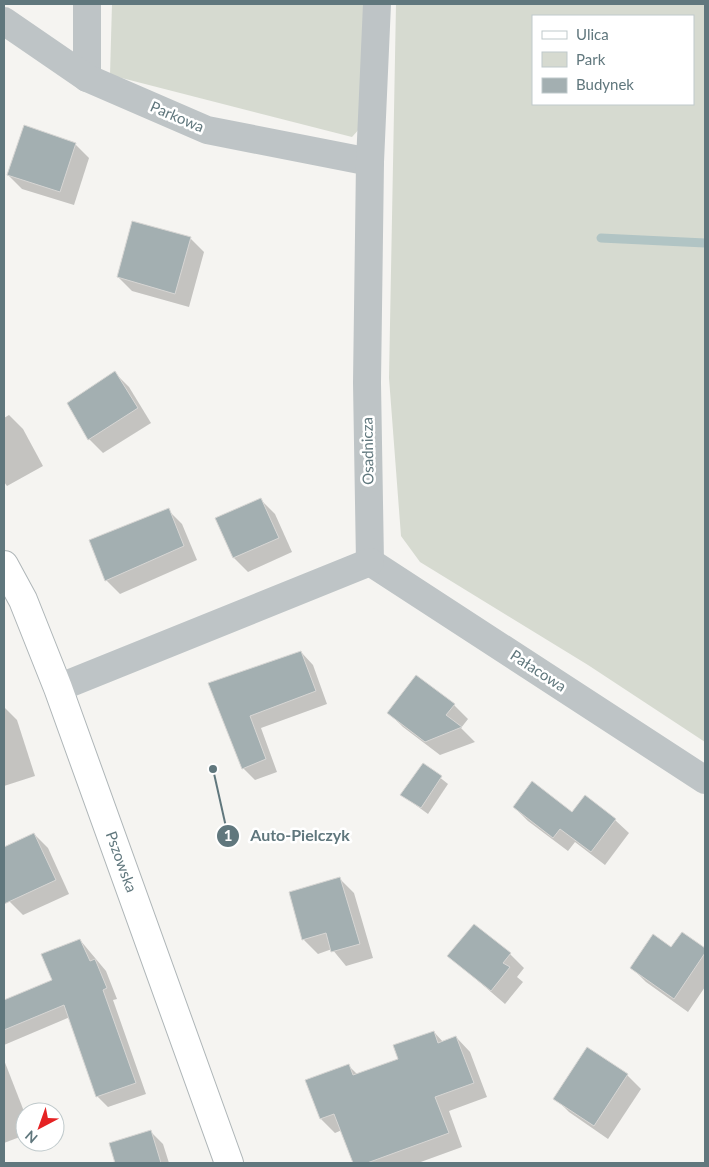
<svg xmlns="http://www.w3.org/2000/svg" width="709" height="1167" viewBox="0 0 709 1167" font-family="Lato,sans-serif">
  <rect width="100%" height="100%" fill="#f5f4f1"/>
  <!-- green -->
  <g fill="#d6dad0" fill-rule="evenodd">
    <path d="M112,4H366L361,127L352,137L110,75Z"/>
    <path d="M396,4H705V742L588,665L420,562L401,536L389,378ZM533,16H693V104H533Z"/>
  </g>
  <!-- shadow -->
  <g fill="#0003">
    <path d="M75,144L89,158L74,205L22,189L8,175Z"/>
    <path d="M190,238L204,252L189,307L132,291L118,277Z"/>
    <path d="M115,373L129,387L151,423L103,453L89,439Z"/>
    <path d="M9,415L23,429L43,466L7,486L4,482V418Z"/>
    <path d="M261,500L275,514L292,552L248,572L234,558Z"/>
    <path d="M168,510L182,524L197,560L120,594L106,580Z"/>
    <path d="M301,652L313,665L327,704L261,728L277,772L255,780L243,768L210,684Z"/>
    <path d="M454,705L468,719L461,728L475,742L440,755L403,727L389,713Z"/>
    <path d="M4,707L17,720L35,776L4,786Z"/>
    <path d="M423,764L448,784L428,814L402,795Z"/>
    <path d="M514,807L615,820L629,833L605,865L575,842L568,851L528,821Z"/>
    <path d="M34,834L48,848L69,894L23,915L9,901L4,890V848Z"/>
    <path d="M340,879L354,893L373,958L346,966L332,949L318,954L304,940Z"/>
    <path d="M682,934L705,950V987L688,1012L646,982L632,968L672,948Z"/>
    <path d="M80,940L106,971L117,999L113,1000L146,1094L108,1107L97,1096L70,1017L4,1045V1001L53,981Z"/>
    <path d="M510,954L524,968L517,977L523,982L505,1004L449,956Z"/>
    <path d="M434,1032L443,1042L456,1037L470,1052L487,1097L449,1111L462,1147L418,1163H355L342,1130L335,1133L321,1119L307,1081L348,1065L358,1075L400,1060Z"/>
    <path d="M4,1060L25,1114V1135L4,1143Z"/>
    <path d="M627,1075L641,1089L608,1139L569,1112L555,1098Z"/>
    <path d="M151,1132L163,1144L169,1163H110L116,1161Z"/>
  </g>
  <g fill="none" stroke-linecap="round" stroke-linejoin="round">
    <!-- stream -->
    <path stroke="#b1c4c4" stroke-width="9" d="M601,238L705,243"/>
  </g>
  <!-- building -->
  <g fill="#a3afb1" stroke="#d7d6d4">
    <path d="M24,125L76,143L60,192L7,175Z"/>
    <path d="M132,221L191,237L175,294L117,277Z"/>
    <path d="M115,371L138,408L88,440L67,403Z"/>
    <path d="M261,498L279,538L233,558L215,518Z"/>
    <path d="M169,508L184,546L105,581L89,540Z"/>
    <path d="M301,651L316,691L250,716L266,759L242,769L208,683Z"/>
    <path d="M416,675L455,704L446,715L462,727L425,742L387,713Z"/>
    <path d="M423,763L442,776L421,808L400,795Z"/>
    <path d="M532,781L572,812L585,795L616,819L591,852L560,829L553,838L513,807Z"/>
    <path d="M34,833L56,880L4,904V847Z"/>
    <path d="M340,877L360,944L331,952L326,933L302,940L289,892Z"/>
    <path d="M474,924L511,953L503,963L510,967L491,991L447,956Z"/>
    <path d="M682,932L705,948V953L674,999L630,968L653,934L671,947Z"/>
    <path d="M80,939L90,961L95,959L107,988L103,990L136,1083L96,1097L64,1005L4,1030V1000L52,980L41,954Z"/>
    <path d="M434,1031L438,1043L456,1036L474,1083L435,1097L449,1133L367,1163H353L334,1114L320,1119L305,1080L349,1064L353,1075L398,1059L393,1045Z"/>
    <path d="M587,1047L628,1074L594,1126L553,1099Z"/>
    <path d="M151,1130L161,1163H115L109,1143Z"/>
  </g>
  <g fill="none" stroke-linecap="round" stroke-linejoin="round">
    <!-- major casing -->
    <g stroke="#afb6b8" stroke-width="30">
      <path id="major" d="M4,565L23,600L58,688L229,1163"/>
    </g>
    <!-- minor -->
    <g stroke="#bec4c6" stroke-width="28">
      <path d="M87,4V78"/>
      <path d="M4,21L87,78L207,130L370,162"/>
      <path d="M370,562L367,383L370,162L377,4"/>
      <path d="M370,562L705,780"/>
      <path d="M58,688L370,562"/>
    </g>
    <!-- major -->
    <use href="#major" stroke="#fff" stroke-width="28"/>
  </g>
  <g text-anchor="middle" stroke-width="5" stroke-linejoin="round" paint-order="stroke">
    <!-- street labels -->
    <g font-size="15" fill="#60777d" stroke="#fff">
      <text transform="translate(177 117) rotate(23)" y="5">Parkowa</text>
      <text transform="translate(368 451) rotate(-91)" y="5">Osadnicza</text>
      <text transform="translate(538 671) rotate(33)" y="5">Pałacowa</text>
      <text transform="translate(121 862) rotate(70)" y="5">Pszowska</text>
    </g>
  </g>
  <!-- callouts -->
  <path fill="none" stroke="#60777d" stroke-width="2" d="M213 769L228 836"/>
  <g fill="#60777d" stroke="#fff" stroke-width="2">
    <circle cx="213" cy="769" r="5"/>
    <circle cx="228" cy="836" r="12"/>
  </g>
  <g font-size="15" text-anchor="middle" font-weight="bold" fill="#fff">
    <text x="228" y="841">1</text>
  </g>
  <g font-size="16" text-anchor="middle" font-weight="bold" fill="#60777d" stroke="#fff" stroke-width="5" stroke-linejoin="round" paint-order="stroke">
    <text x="300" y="841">Auto-Pielczyk</text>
  </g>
  <!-- border -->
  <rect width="709" height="1167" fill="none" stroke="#60777d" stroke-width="10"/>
  <!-- legend -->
  <rect x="532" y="15" width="162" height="90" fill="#ffffff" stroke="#bfc9cb"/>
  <rect x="542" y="31" width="25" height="8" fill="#ffffff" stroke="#bfc9cb"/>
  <text x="576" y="40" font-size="15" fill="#60777d">Ulica</text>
  <rect x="542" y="52" width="25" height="15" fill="#d6dad0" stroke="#bfc9cb"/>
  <text x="576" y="65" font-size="15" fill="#60777d">Park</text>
  <rect x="542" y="78" width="25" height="15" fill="#a3afb1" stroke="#bfc9cb"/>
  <text x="576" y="90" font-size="15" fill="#60777d">Budynek</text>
  <!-- north arrow -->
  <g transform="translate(40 1127) rotate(221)"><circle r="24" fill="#ffffff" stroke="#bfc9cb"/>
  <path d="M0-4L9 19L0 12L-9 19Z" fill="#e52223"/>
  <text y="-8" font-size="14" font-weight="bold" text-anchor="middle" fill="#60777d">N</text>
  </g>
</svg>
